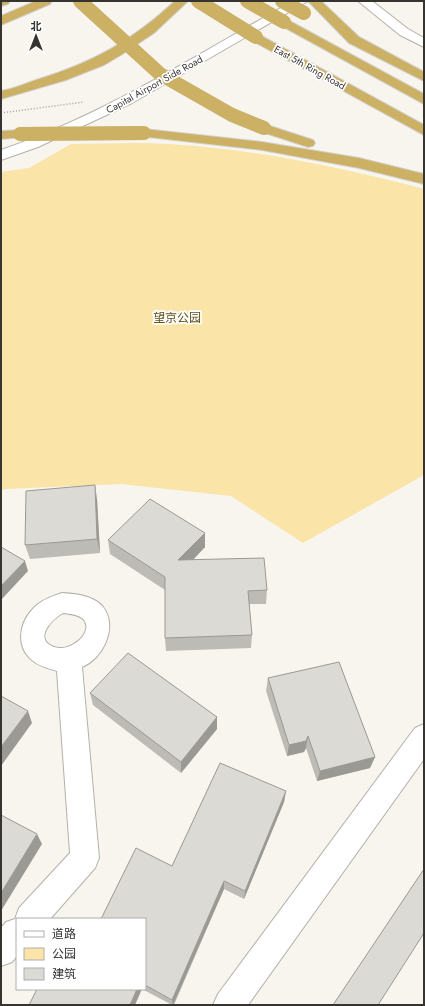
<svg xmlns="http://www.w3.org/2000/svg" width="425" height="1006" viewBox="0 0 425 1006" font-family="Jost,'Noto Sans SC',sans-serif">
  <rect width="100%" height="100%" fill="#f7f5ee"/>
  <!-- green -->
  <path fill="#fae4a7" d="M71,144C103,144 136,142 168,144C254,149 341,167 424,189V475L303,543L231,496L121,484L5,489L1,491V172L29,168Z"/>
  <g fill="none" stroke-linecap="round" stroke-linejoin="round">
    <!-- minor casing -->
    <g stroke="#b4b1ab" stroke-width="2">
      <g id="minor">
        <path d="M293,1H308L132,103L38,147L1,160V150C104,115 198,54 293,1Z"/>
        <path d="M358,1H372L408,29L424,38V47L400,35Z"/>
        <path d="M62,593C75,594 93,595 103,607C118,626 104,658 82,667L99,858L95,868L50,919H17V956L12,962L1,966V928L6,922L15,919L19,908L70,853L57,671C51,669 42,667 36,663C14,649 18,621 37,605C44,599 53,596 62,593ZM63,613C70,614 79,614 84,620C94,633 70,653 54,647C33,639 51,620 63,613Z"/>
        <path d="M424,724V759L248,1005H213L218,994L415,728Z"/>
      </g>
    </g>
    <!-- highway casing -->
    <g stroke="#d3d2d2" stroke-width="2">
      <g id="highway">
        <path d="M1,1H10L8,4L1,6Z"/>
        <path d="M36,1H52L50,4L1,25V16Z"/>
        <path d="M175,1H188L154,33L121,55L104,65L66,80L1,99V91C13,89 24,84 36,80C92,63 132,41 175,1Z"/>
        <path d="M308,1H321L359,37L424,72V81L349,43Z"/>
        <path d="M284,18L424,94V104L280,25L278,22Z"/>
        <path d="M256,33L424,125V135L251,40L250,37L251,34Z"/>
        <path d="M264,124L313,140L315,143L313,146L308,147L259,131L257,128L259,125Z"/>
        <path d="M144,129L262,142L359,158L424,174V184L359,168L262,150L139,136L137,133L139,130Z"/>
        <path d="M20,130L25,131L27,134L25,137L1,139V131Z"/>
      </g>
    </g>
    <!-- path -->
    <path stroke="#a3a19c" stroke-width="1.5" stroke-dasharray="1 2" stroke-linecap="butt" d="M1,113L84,102"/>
    <!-- minor -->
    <use href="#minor" fill="#fff" fill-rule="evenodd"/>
    <!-- highway -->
    <use href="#highway" fill="#ccb063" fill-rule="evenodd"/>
    <!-- highway-bridge casing -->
    <g stroke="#d3d2d2" stroke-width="14" stroke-linecap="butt">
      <g id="highway-bridge">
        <path d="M80,1L160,74L232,115L264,128"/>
        <path d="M198,1L256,37"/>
        <path d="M247,1L284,22"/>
        <path d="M282,1L304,13"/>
        <path d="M20,134L144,133"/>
      </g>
    </g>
    <!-- highway-bridge -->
    <use href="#highway-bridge" stroke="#ccb063" stroke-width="14"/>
  </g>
  <!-- wall -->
  <g fill="#bdbbb6">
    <path d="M97,499L100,553L30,559L25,545Z"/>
    <path d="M108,540L205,547L193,560L267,590L266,604H249L252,635L251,648L166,651L165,638V590L110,554Z"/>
    <path d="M268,678L375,757L370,768L317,781L306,748L304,752L287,756L266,691Z"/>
    <path d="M90,693L217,717V729L181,773L93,705Z"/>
    <path d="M286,791L284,802L244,899L224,889L174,1005H172L142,989H145V919L172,866Z"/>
  </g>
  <!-- shaded-wall -->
  <g fill="#9a9994">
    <path d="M95,485L97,499L100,553L97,539Z"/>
    <path d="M205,533V547L179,574L178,560Z"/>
    <path d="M25,561L28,571L1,600V586Z"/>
    <path d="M28,711L32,723L1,766V747Z"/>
    <path d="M217,717V729L181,773V762Z"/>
    <path d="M308,736L306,748L304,752L287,756L289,745Z"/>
    <path d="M375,757L370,768L317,781L320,771Z"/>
    <path d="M286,791L284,802L244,899L245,891Z"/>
    <path d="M37,834L42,844L1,911V893Z"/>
    <path d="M224,881V889L173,1005L172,1000Z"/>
    <path d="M137,989H142L135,1005H130Z"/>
  </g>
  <!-- building -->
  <g fill="#dcdad4" stroke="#9a9994">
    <path d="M95,485L97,539L25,545L26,491Z"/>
    <path d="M150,499L205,533L178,560L264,558L267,590L248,591L252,635L165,638V577L108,540Z"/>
    <path d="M1,547L25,561L1,586Z"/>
    <path d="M128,653L217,717L181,762L90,693Z"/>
    <path d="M339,662L375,757L320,771L308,736L306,741L289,745L268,678Z"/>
    <path d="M1,696L28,711L1,747Z"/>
    <path d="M220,763L286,791L245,891L224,881L172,1000L145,985V919H101L136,848L172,866Z"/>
    <path d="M1,815L37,834L1,893Z"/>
    <path d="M424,869V933L378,1005H333Z"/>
    <path d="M37,989H137L130,1005H29Z"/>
  </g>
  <g text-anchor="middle" stroke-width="3.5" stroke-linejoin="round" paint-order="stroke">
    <!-- far-street labels -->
    <g font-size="10" fill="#353431" stroke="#fff">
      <text transform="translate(310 67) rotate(29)" y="4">East 5th Ring Road</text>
      <text transform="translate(154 84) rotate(-29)" y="4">Capital Airport Side Road</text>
    </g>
    <!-- park labels -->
    <g font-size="12" fill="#635119" stroke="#fff">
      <text x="177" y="322">望京公园</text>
    </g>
  </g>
  <!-- border -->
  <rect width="425" height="1006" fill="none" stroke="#353431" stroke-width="4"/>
  <!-- legend -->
  <rect x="16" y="918" width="130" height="72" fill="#ffffff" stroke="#aeaead"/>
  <rect x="24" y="931" width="20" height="6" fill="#ffffff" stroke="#aeaead"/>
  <text x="52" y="938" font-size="12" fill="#353431">道路</text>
  <rect x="24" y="948" width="20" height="12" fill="#fae4a7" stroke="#aeaead"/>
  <text x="52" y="958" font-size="12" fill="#353431">公园</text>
  <rect x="24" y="968" width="20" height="12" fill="#dcdad4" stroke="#aeaead"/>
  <text x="52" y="978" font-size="12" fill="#353431">建筑</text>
  <!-- north arrow -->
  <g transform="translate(36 36)" stroke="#ffffff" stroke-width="3" paint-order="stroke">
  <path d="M0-3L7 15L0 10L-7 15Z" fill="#353431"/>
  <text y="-6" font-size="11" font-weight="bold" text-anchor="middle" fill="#353431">北</text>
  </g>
</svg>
